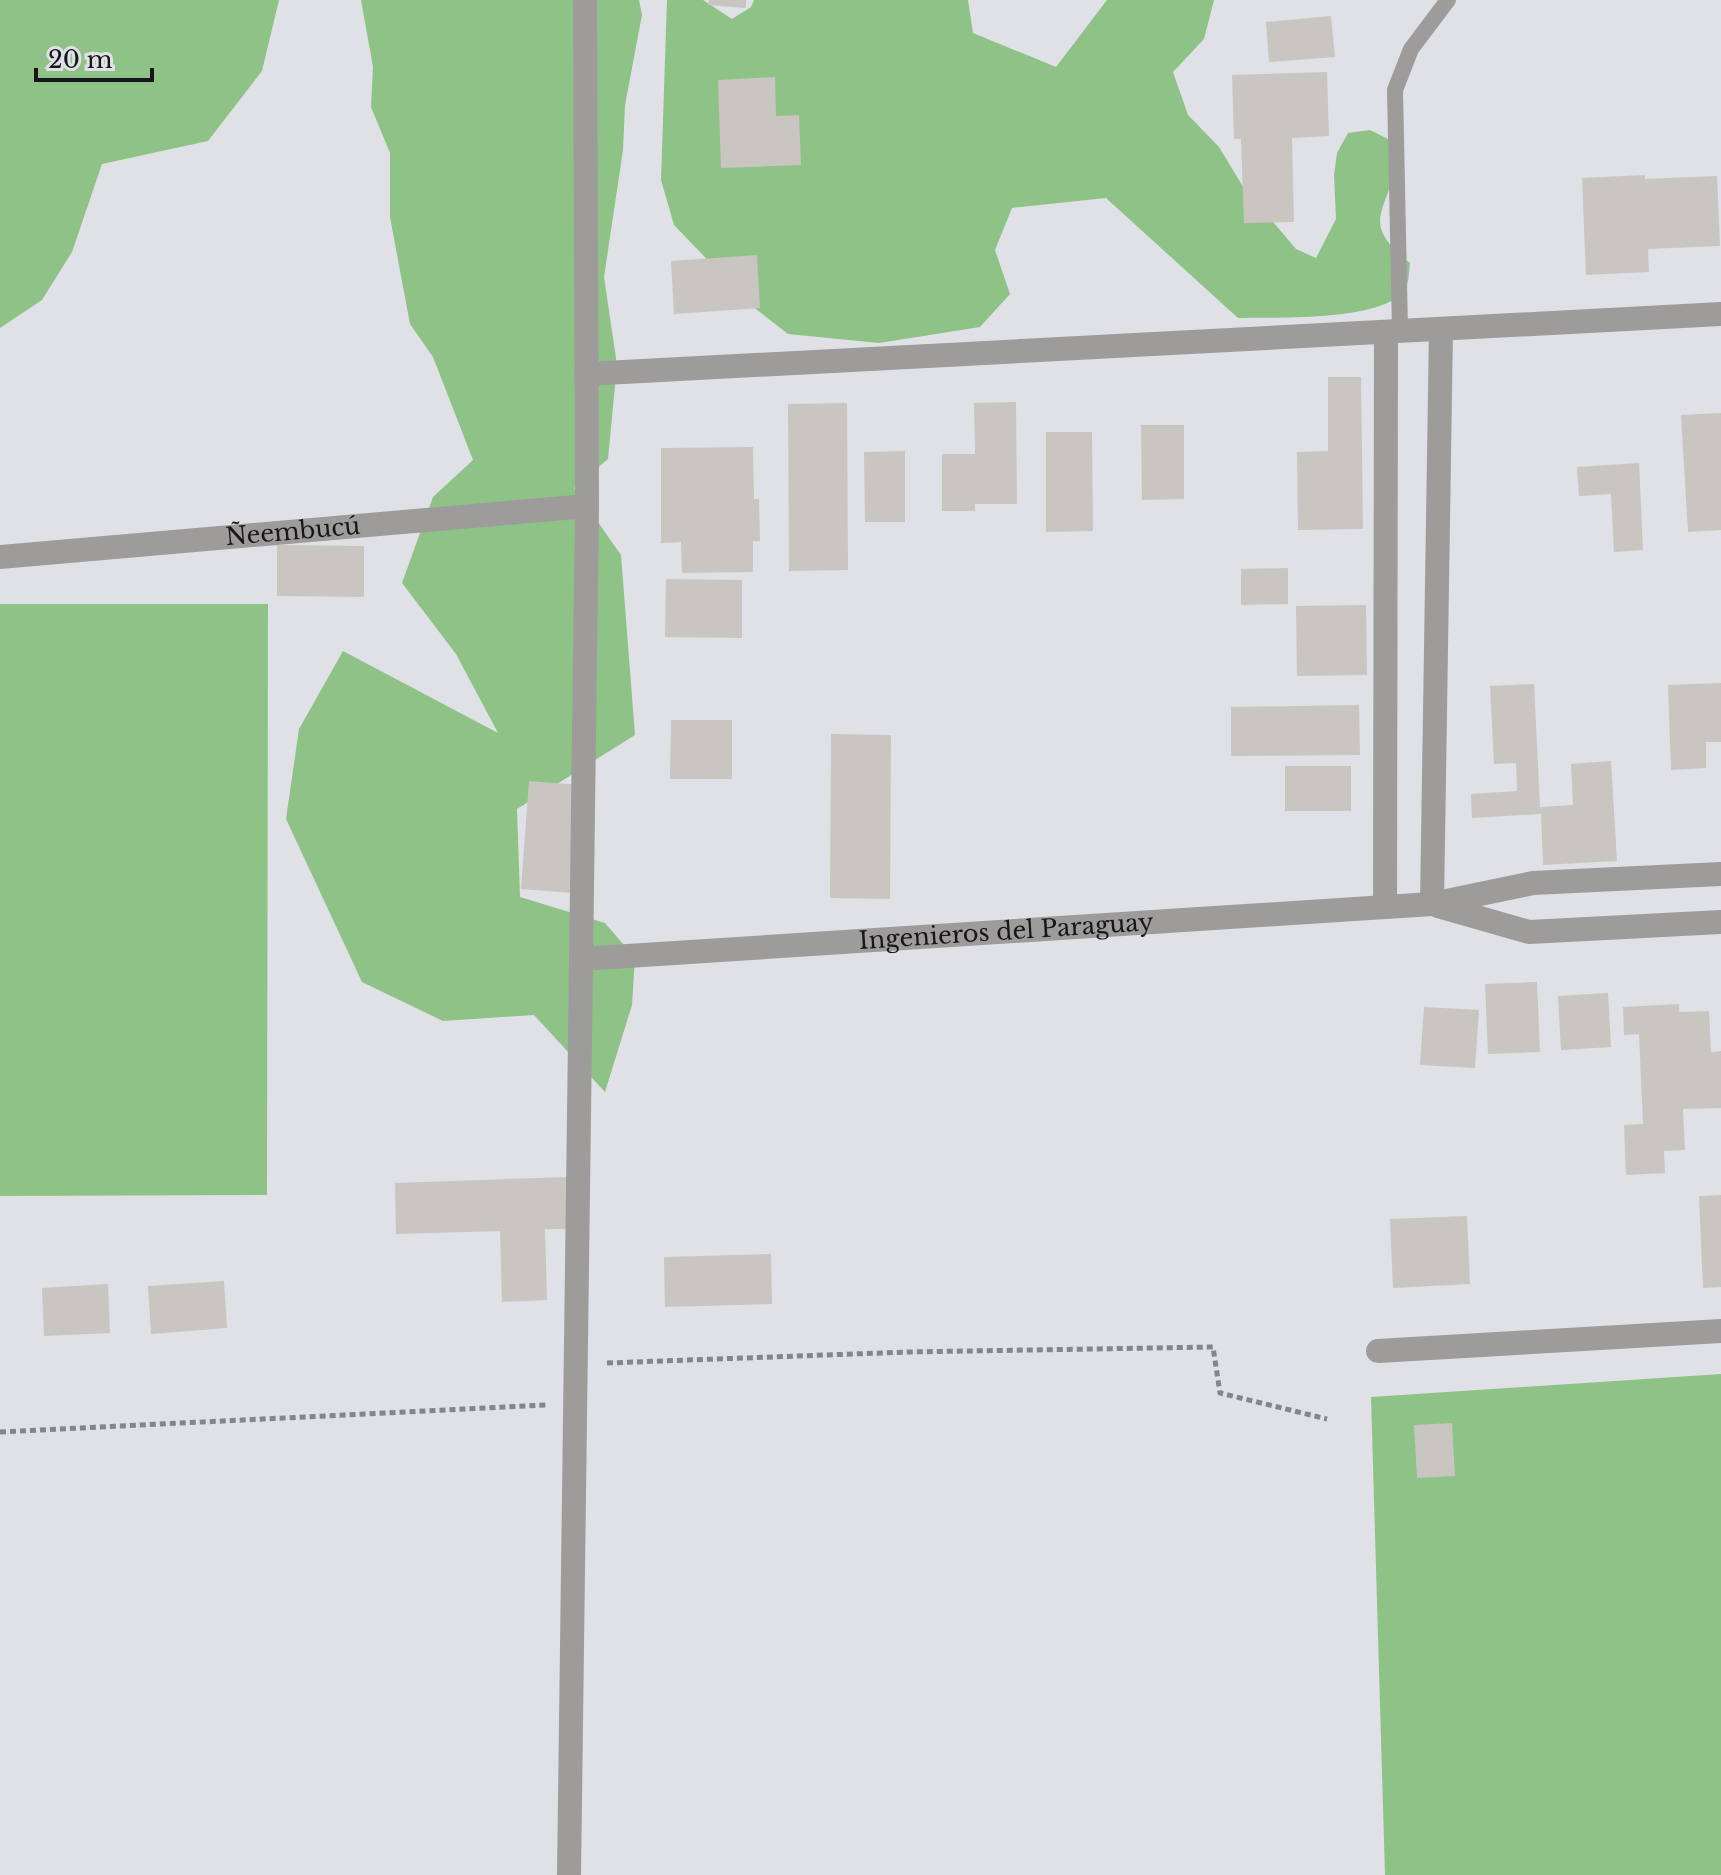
<svg xmlns="http://www.w3.org/2000/svg" width="1721" height="1875" viewBox="0 0 1721 1875" font-family="'Libre Baskerville',serif">
  <rect width="100%" height="100%" fill="#dfe1e6"/>
  <!-- green -->
  <g fill="#8fc286">
    <path d="M0,0H279L262,71L208,141L102,164L72,252L42,300L0,328Z"/>
    <path d="M361,0H639L642,15L625,105L623,150L604,277L617,365L608,459L574,488L621,555L635,735L517,809L520,897L605,923L635,958L632,1005L605,1092L534,1015L443,1021L362,982L286,819L299,729L343,651L498,733L456,654L402,583L433,497L473,460L433,357L410,324L390,217V153L371,107L373,67Z"/>
    <path d="M667,0H703L732,19L751,7L754,0H968L973,33L1056,67L1107,0H1214L1204,39L1173,72L1188,115L1219,147L1242,185L1296,249L1316,258L1336,219L1334,175L1337,153L1348,133L1370,130L1390,140C1392,148 1396,157 1395,165C1387,215 1359,222 1410,263C1409,270 1409,282 1406,288C1387,322 1275,317 1238,318L1106,198L1012,208L995,250L1010,294L980,327L879,343L788,334L752,306L674,225L661,180Z"/>
    <path d="M0,604H268L267,1195L0,1196Z"/>
    <path d="M1721,1374V1875H1385L1371,1397Z"/>
  </g>
  <!-- building -->
  <g fill="#c9c5c1">
    <path d="M709,0H746V8L708,5Z"/>
    <path d="M1331,16L1335,57L1269,62L1266,22Z"/>
    <path d="M1327,72L1329,136L1292,138L1294,222L1244,223L1241,139H1234L1232,75Z"/>
    <path d="M775,77L776,116L799,115L801,165L721,168L718,80Z"/>
    <path d="M1645,175V179L1717,176L1720,246L1648,249L1649,272L1586,275L1582,178Z"/>
    <path d="M757,255L760,308L674,314L671,261Z"/>
    <path d="M1328,377H1361L1363,529L1298,530L1297,452L1328,451Z"/>
    <path d="M1016,402L1017,504H975V511H942V454H975L974,403Z"/>
    <path d="M847,403L848,570L789,571L788,404Z"/>
    <path d="M1721,413V530L1688,532L1681,415Z"/>
    <path d="M1141,425H1184V499L1142,500Z"/>
    <path d="M1046,432H1092L1093,531L1046,532Z"/>
    <path d="M753,447L754,499H759L760,541H753V572L682,573L681,542L661,543V448Z"/>
    <path d="M905,451V522H865L864,452Z"/>
    <path d="M1639,463L1643,550L1614,552L1611,494L1579,496L1577,467Z"/>
    <path d="M277,545L364,546V597L277,596Z"/>
    <path d="M1288,568V604L1241,605V569Z"/>
    <path d="M666,579L742,580V638L665,637Z"/>
    <path d="M1366,605L1367,675L1297,676L1296,606Z"/>
    <path d="M1721,683V742H1706V768L1671,770L1668,685Z"/>
    <path d="M1534,684L1540,807L1573,805L1571,764L1611,761L1617,861L1543,865L1541,814L1472,818L1471,794L1517,791L1516,763L1494,764L1490,686Z"/>
    <path d="M1359,705L1360,755L1231,756V707Z"/>
    <path d="M671,720H732V779H670Z"/>
    <path d="M831,734L891,735L890,899L830,898Z"/>
    <rect x="1285" y="766" width="66" height="45"/>
    <path d="M529,781L581,785L573,893L521,889Z"/>
    <path d="M1537,982L1540,1052L1488,1054L1485,984Z"/>
    <path d="M1608,993L1611,1047L1561,1050L1558,996Z"/>
    <path d="M1679,1004V1012L1709,1011L1711,1052L1721,1051V1108L1683,1109L1685,1150L1664,1151L1665,1173L1626,1175L1624,1125L1643,1124L1639,1034L1624,1035L1623,1007Z"/>
    <path d="M1424,1007L1479,1010L1475,1068L1420,1065Z"/>
    <path d="M569,1177L570,1229H545L547,1300L502,1302L500,1231L396,1234L395,1183Z"/>
    <path d="M1721,1195V1287L1703,1288L1699,1196Z"/>
    <path d="M1467,1216L1470,1284L1393,1288L1390,1219Z"/>
    <path d="M771,1254L772,1304L665,1307L664,1257Z"/>
    <path d="M224,1281L227,1328L151,1334L148,1286Z"/>
    <path d="M108,1284L110,1333L44,1336L42,1288Z"/>
    <path d="M1452,1423L1455,1476L1417,1478L1414,1425Z"/>
  </g>
  <g fill="none" stroke-linecap="round" stroke-linejoin="round">
    <!-- path -->
    <g stroke="#848589" stroke-width="5" stroke-dasharray="6 4" stroke-linecap="butt">
      <path d="M607,1363L908,1352L1213,1347L1220,1393L1327,1419"/>
      <path d="M0,1432L546,1405"/>
    </g>
    <!-- service -->
    <path stroke="#9e9b9b" stroke-width="16" d="M1400,330L1395,90L1411,49L1448,0"/>
    <!-- minor -->
    <g stroke="#9e9b9b" stroke-width="24">
      <path d="M586,374L1721,314"/>
      <path id="s1" d="M0,557L587,506"/>
      <path d="M1432,904L1441,329"/>
      <path d="M1438,906L1529,932L1721,922"/>
      <path d="M1385,907L1386,332"/>
      <path id="s2" d="M581,959L1432,904L1533,883L1721,874"/>
      <path d="M1378,1351L1721,1331"/>
      <path d="M569,1875L587,506L585,0"/>
    </g>
  </g>
  <g text-anchor="middle" stroke-width="6" stroke-linejoin="round" paint-order="stroke">
    <!-- street labels -->
    <g font-size="24" fill="#171719" stroke="#dfe1e6">
      <text dy="8" stroke="none"><textPath href="#s1" startOffset="294">Ñeembucú</textPath></text>
      <text dy="8" stroke="none"><textPath href="#s2" startOffset="426">Ingenieros del Paraguay</textPath></text>
    </g>
  </g>
  <!-- scale -->
  <path d="M36 68v12h116v-12" fill="none" stroke="#171719" stroke-width="4"/>
  <text x="48" y="68" font-size="24" fill="#171719" stroke="#dfe1e6" stroke-width="6" paint-order="stroke">20 m</text>
</svg>
